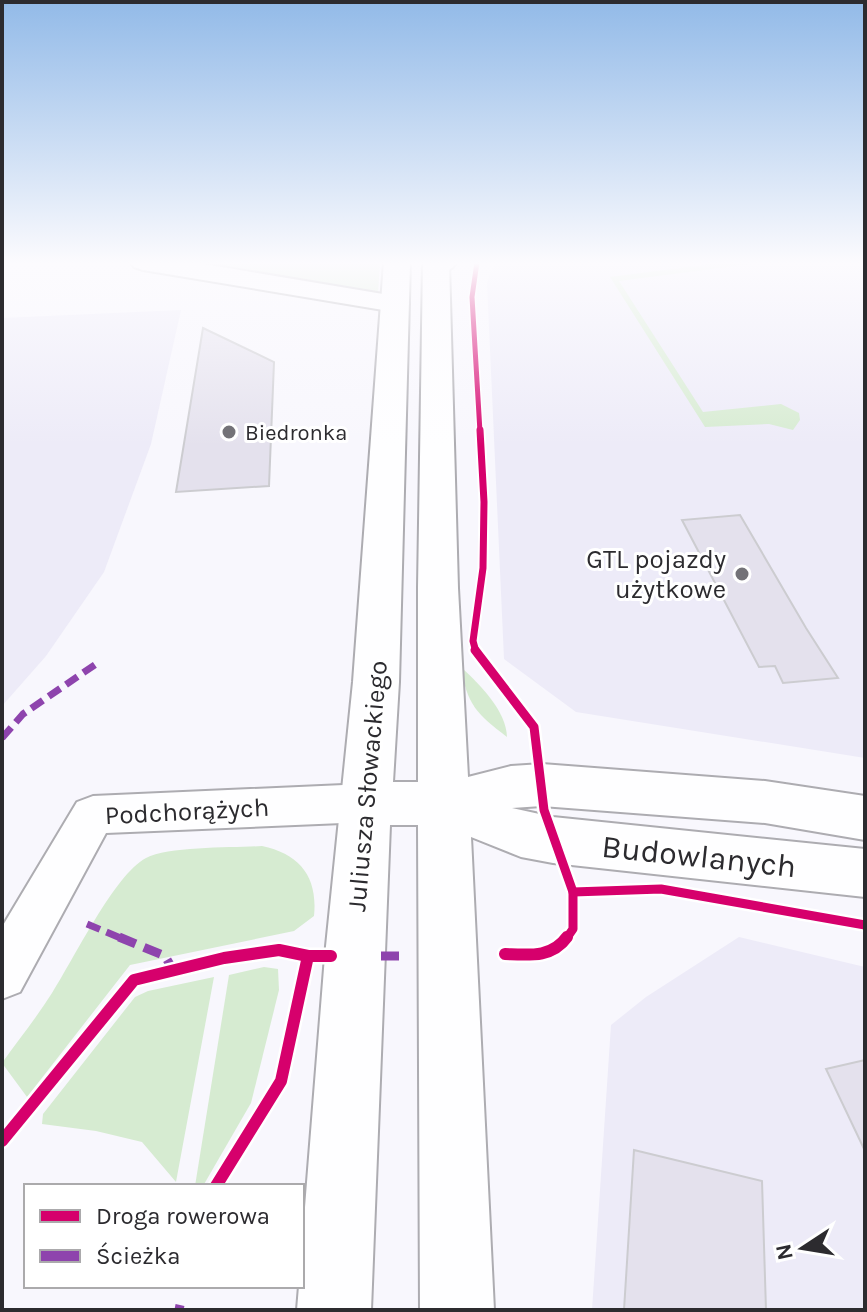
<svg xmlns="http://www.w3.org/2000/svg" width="867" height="1312" viewBox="0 0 867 1312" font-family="Karla,sans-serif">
  <rect width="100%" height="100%" fill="#f8f7fd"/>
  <!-- built -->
  <g fill="#edebf8">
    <path d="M494,262H865V758L576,712L504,659L487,283Z"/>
    <path d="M181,310L151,444L104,572L46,656L2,706V318Z"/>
    <path d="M739,937L865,967V1310H592L611,1025L646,997Z"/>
  </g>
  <!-- green -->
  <g fill="#d6ebd1">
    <path d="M186,262H380L378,294Z"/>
    <path d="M727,262H765L619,281L703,412L781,404L799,413L800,420L793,430L769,424L705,427L610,277Z"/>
    <path d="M461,667C480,685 506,710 507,737C477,714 467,705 461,667Z"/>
    <path d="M262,846C300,854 318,877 314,916L294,931L130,965L27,1097L2,1063C19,1039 37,1017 52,993C74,959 114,875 146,858C169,846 235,848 262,846Z"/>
    <path d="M264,967L278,969L279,990L251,1103L203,1186H195L229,975Z"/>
    <path d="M214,977L176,1182L142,1142L96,1131L42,1124L43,1114L135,997L148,991Z"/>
  </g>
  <!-- building -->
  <g fill="#e4e1ed" stroke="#ccccd0" stroke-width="2">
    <path d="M203,328L274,362L269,486L176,492Z"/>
    <path d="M740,515L806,628L838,678L783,683L775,666L759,667L682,520Z"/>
    <path d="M865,1060V1151L826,1069Z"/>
    <path d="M634,1150L762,1181L766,1310H624Z"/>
  </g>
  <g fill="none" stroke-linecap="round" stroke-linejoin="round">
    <!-- minor casing -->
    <g stroke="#adacb1" stroke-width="4">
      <path id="minor" d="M366,784L382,790L388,803L382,816L366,822L106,833L20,992L2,999V927L77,802L93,796Z"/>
    </g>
    <!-- secondary casing -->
    <g stroke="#adacb1" stroke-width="4">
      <path id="secondary" d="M384,262H410L399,682L393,782H418V588L423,262H449L458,588L468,777L511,766L542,764L765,781L865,796V840L765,823L542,806L512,808L553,817L865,849V897L553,863L521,857L471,837L494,1310H420L418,825H390L371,1310H297L299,1286H302V1245L325,956L353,682Z"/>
    </g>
    <!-- motorway casing -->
    <g stroke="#adacb1" stroke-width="4">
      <g id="motorway">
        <path d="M130,262H192L395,296L405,298L409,304L405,310L395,312L143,270L134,267Z"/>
        <path d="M426,262H457C449,273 439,276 427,273L423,267Z"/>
      </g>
    </g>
    <!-- minor -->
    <use href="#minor" fill="#fefeff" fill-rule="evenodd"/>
    <!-- secondary -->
    <use href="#secondary" fill="#fefeff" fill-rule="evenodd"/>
    <!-- motorway -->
    <use href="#motorway" fill="#fefeff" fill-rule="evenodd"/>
    <!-- quiet-far1 -->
    <g stroke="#8e44ad" stroke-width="7" stroke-dasharray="14 7" stroke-linecap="butt">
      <path d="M2,738L23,714L96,664"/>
      <path d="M87,924L123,939"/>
    </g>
    <!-- quiet -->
    <g stroke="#8e44ad" stroke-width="9" stroke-dasharray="18 9" stroke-linecap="butt">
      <path d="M119,937L165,956L173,970"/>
      <path d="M381,956H399"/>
      <path d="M179,1310L180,1305"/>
    </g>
    <!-- cycleway-far3 casing -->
    <g stroke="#fff" stroke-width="8">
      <path id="cycleway-far3" d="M477,262L472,297L480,432"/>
    </g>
    <!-- cycleway-far2 casing -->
    <g stroke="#fff" stroke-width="11">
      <path id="cycleway-far2" d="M476,652L473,641L483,568L484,502L480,430"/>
    </g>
    <!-- cycleway-far1 casing -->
    <g stroke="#fff" stroke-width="14">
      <g id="cycleway-far1">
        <path d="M475,650L534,727L544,810L573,892V929L566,939"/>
        <path d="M573,892L661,889L865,925"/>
      </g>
    </g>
    <!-- cycleway casing -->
    <g stroke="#fff" stroke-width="17">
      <g id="cycleway">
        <path d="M505,954C529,955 552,958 567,937"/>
        <path d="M2,1141L134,980L224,958L279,950L308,956H331"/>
        <path d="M216,1186L281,1081L308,956"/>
      </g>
    </g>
    <!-- cycleway-far3 -->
    <use href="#cycleway-far3" stroke="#d6006c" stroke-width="5"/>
    <!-- cycleway-far2 -->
    <use href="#cycleway-far2" stroke="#d6006c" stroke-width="7"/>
    <!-- cycleway-far1 -->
    <use href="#cycleway-far1" stroke="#d6006c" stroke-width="9"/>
    <!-- cycleway -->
    <use href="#cycleway" stroke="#d6006c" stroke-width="12"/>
  </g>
  <!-- sky -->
  <linearGradient id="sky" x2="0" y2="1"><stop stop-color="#92bae8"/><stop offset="0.59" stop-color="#fcfbfe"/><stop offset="1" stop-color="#fcfbfe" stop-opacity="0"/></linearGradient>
  <rect width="867" height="446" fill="url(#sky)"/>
  <!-- markers -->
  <g fill="#737277" stroke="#fff" stroke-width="3">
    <circle cx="229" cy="432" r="8"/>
    <circle cx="742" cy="574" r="8"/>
  </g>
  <g text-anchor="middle" stroke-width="6" stroke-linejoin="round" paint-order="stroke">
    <!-- far-poi labels -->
    <g font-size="22" fill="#2c2b2f" stroke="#fff" text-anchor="start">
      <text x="245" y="440">Biedronka</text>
    </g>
    <!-- poi labels -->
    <g font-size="26" fill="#2c2b2f" stroke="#fff" text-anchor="end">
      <text x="726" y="568">GTL pojazdy<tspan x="726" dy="30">użytkowe</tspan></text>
    </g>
    <!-- street labels -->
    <g font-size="26" fill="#2c2b2f" stroke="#fff">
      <text transform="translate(367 786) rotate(-85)" y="9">Juliusza Słowackiego</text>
      <text transform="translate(187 811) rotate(-3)" y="9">Podchorążych</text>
    </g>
    <!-- near-street labels -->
    <g font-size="32" fill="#2c2b2f" stroke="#fff">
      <text transform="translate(699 856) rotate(6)" y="11">Budowlanych</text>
    </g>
  </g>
  <!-- border -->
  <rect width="867" height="1312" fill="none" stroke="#2c2b2f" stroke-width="8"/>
  <!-- legend -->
  <rect x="24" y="1184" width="280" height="104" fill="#ffffff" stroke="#abaaac" stroke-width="2"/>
  <rect x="40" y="1210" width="40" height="12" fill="#d6006c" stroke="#abaaac" stroke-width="2"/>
  <text x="96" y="1224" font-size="24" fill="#2c2b2f">Droga rowerowa</text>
  <rect x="40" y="1250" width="40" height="12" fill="#8e44ad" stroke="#abaaac" stroke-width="2"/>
  <text x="96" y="1264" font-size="24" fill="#2c2b2f">Ścieżka</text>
  <!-- north arrow -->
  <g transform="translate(803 1248) rotate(258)" stroke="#ffffff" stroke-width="6" paint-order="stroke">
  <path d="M0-6L14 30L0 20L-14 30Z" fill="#2c2b2f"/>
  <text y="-12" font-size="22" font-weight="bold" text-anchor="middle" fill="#2c2b2f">N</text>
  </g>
</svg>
